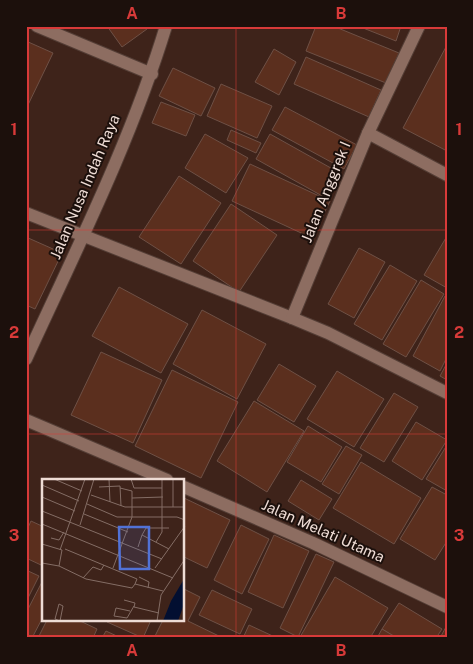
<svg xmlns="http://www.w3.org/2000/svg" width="473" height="664" viewBox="0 0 473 664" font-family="'Public Sans',sans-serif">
  <rect width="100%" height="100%" fill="#3e231a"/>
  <!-- building -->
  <g fill="#5b2f1e" stroke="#6e5045">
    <path d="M107,26H145L147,29L122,47Z"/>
    <path d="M316,26H333L399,53L386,83L306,51Z"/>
    <path d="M358,26H401L396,41Z"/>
    <path d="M26,41L53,53L26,109Z"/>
    <path d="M447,45V151L403,128Z"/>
    <path d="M274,49L296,62L279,95L255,82Z"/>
    <path d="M306,57L381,90L369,117L294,84Z"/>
    <path d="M173,68L215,88L201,116L159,96Z"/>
    <path d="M221,84L272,106L257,138L207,116Z"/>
    <path d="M161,102L195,115L186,136L152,123Z"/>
    <path d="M285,107L357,145L344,169L272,130Z"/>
    <path d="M231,130L261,143L256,153L227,140Z"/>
    <path d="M205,134L248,158L226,193L185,168Z"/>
    <path d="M270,134L338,172L324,197L256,159Z"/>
    <path d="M250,164L330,201L312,238L232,201Z"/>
    <path d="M179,176L221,203L181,264L139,237Z"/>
    <path d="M231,204L277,235L239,292L193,261Z"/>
    <path d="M447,236V288L424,275Z"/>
    <path d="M26,237L62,253L35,309L26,305Z"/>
    <path d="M359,248L385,262L354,318L328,304Z"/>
    <path d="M390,265L417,281L382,340L354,324Z"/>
    <path d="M421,280L444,294L406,357L383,344Z"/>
    <path d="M119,287L188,324L161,373L92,336Z"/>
    <path d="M445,296L447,297V357L440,371L413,356Z"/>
    <path d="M202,310L266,344L237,399L173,364Z"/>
    <path d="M101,352L162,380L133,443L71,415Z"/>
    <path d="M447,363V380L440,376Z"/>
    <path d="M279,364L316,386L294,422L257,400Z"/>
    <path d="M172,370L238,402L201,478L135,446Z"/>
    <path d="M337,371L384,399L354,447L307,419Z"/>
    <path d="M394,393L418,407L384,462L360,448Z"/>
    <path d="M254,401L304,431L267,492L217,461Z"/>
    <path d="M416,422L447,440L422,480L392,461Z"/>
    <path d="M308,426L342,447L321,482L287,462Z"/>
    <path d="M447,445V491L426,479Z"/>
    <path d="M346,446L362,455L339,494L322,484Z"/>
    <path d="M361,462L421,498L394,544L333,508Z"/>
    <path d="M301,480L332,499L319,520L288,501Z"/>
    <path d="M432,487L447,495V541L435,560L400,539Z"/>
    <path d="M184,498L230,520L207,568L184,557Z"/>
    <path d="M31,521L44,527V560L41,565L26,558V532Z"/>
    <path d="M241,525L269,539L242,594L214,580Z"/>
    <path d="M274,535L309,551L283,608L248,592Z"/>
    <path d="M316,554L334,562L298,637L280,628Z"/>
    <path d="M26,570L39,576L26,602Z"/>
    <path d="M335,577L388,608L370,638H341L337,635L335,638L300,637Z"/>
    <path d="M44,578V615L32,638H26V613Z"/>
    <path d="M184,589L200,597L188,621L223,638H154L163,620H184Z"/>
    <path d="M212,590L252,609L240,634L199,615Z"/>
    <path d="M399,603L442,629L436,638H397L382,629Z"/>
    <path d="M47,620H78L97,629L93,638H38Z"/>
    <path d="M108,620H151L143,638L107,622Z"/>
    <path d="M249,625L277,638H243Z"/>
    <path d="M447,625V638H440Z"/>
    <path d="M382,629L397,638H377Z"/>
    <path d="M106,631L121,638H102Z"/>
  </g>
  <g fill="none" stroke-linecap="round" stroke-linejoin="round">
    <!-- minor casing -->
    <g stroke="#543e36" stroke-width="14">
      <g id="minor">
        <path d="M37,26L152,74"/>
        <path d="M368,133L419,26"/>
        <path d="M26,213L292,318L328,333L447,393"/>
        <path d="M292,318L368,133L447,175"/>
        <path d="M26,359C76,250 131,141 166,26"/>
        <path d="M26,420L167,480"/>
        <path d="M184,487L313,543L447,607"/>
      </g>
    </g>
    <!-- minor -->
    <use href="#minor" stroke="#8d6d61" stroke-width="12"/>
  </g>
  <!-- grid -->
  <path fill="none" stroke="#d83a39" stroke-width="1" stroke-opacity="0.55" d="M236,26V638M26,230H447M26,434H447"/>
  <g text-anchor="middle" stroke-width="4" stroke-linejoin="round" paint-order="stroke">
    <!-- street labels -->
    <g font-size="15" fill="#eedcd5" stroke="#1c100c">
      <text transform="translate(85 187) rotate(-67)" y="5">Jalan Nusa Indah Raya</text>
      <text transform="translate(326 192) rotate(-68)" y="5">Jalan Anggrek I</text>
      <text transform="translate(323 531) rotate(24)" y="5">Jalan Melati Utama</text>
    </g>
  </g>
  <!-- overview -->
  <g transform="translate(42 479)">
    <rect width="142" height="142" fill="#3e231a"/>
    <path d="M142,100V125L136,142H121L129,122Z" fill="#020f31"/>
    <path fill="none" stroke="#846d65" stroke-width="1" d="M12,0L40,12M67,0L68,23M89,0L92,9H120M131,0V28M0,6L37,22M57,8L78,7L79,27M49,16L83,28H143M0,18L33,32M90,19L121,18M45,25L75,38H135L143,41M0,32L120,80M42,35L86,53M0,45L131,99M38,46L52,0M100,56L104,49H127M9,59L17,61L22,53M114,63L120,53V0M0,65L20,71L17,87M96,68L100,56L127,70M23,70L95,100L93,105M18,71L43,0M0,84L17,87L44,100L90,109L93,105M71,89L90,38V12L78,9M113,89L143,47M97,98L107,103L106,109M41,99L51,88L59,91L62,86M93,105L121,112M82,121L93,124L92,128L117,134M88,132L74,129L72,137L85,139L92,127M18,142L13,140L17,125L21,127L18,142M115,142L119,116L143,80"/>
    <path fill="#5172d7" fill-opacity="0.15" stroke="#5172d7" stroke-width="2.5" d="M77,48H107V90H78Z"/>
    <rect width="142" height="142" fill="none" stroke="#eedcd5" stroke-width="2.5"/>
  </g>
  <!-- border -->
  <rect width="473" height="664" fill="none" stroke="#1c100c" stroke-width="55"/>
  <rect x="28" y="28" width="418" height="608" fill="none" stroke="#d83a39" stroke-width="2"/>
  <g font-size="16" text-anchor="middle" font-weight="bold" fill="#d83a39">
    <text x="132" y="19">A</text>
    <text x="341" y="19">B</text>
    <text x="14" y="135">1</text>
    <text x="459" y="135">1</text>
    <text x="14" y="338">2</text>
    <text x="459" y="338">2</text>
    <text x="14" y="541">3</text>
    <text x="459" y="541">3</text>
    <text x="132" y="656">A</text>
    <text x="341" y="656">B</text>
  </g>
</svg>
